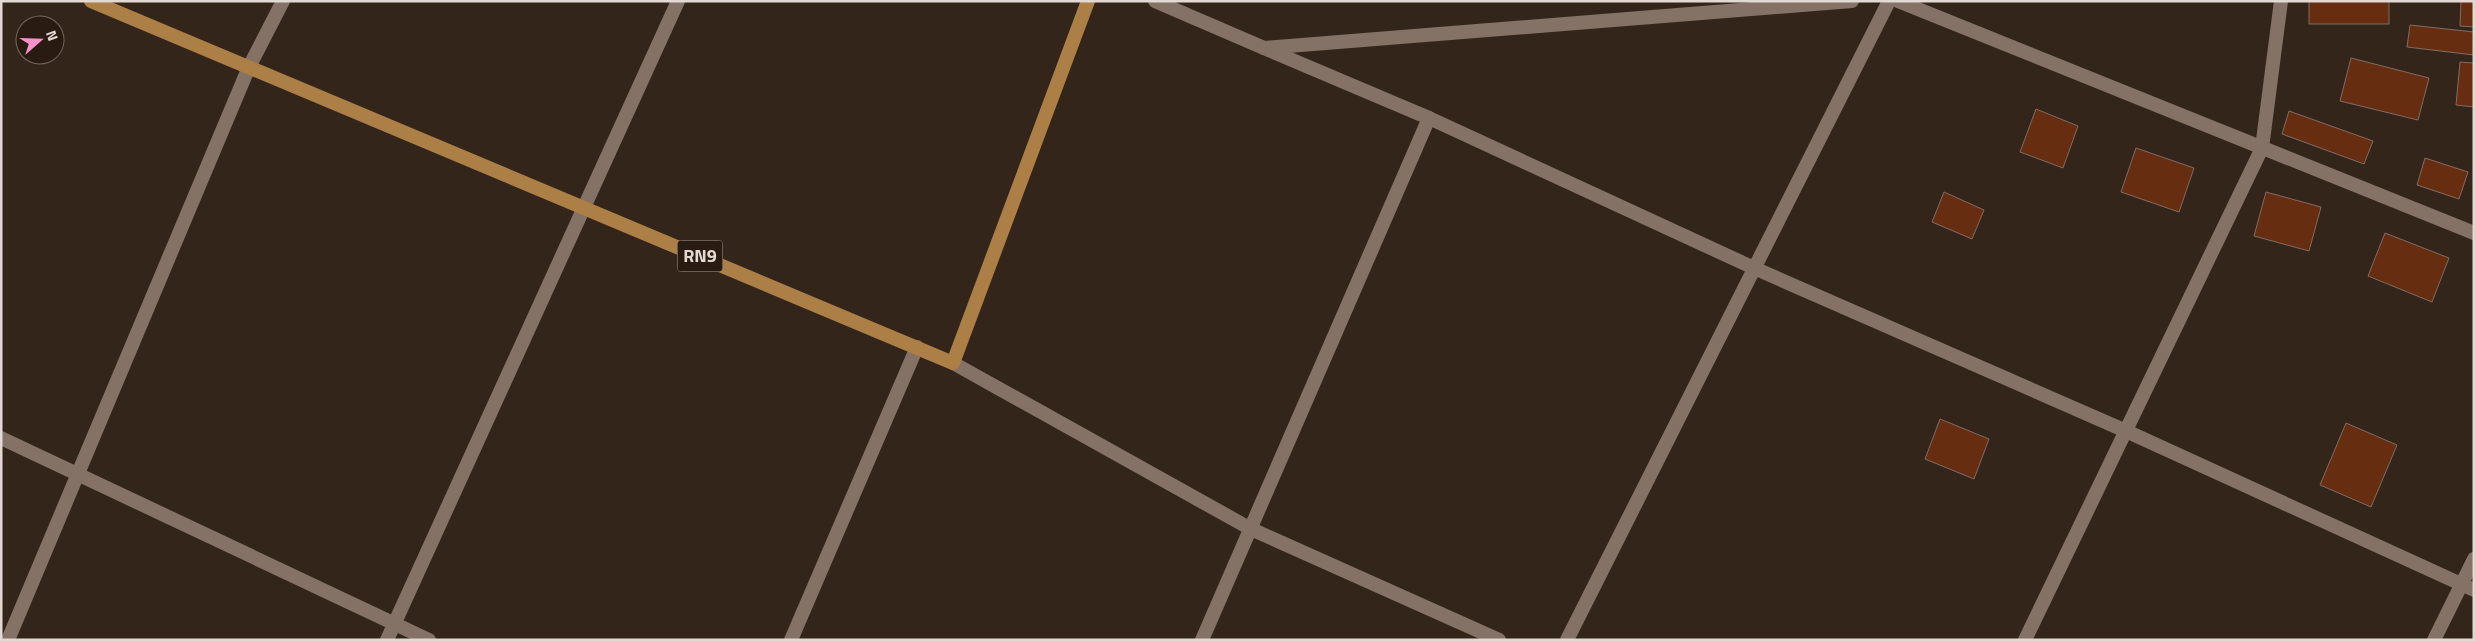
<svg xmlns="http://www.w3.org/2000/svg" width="2475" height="641" viewBox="0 0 2475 641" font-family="'Titillium Web',sans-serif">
  <rect width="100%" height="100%" fill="#33251a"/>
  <!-- building -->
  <g fill="#672d11" stroke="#806c64">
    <rect x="2309" y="1" width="80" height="23"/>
    <path d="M2461,1H2474V27L2460,26Z"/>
    <path d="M2410,25L2474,32V55L2407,47Z"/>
    <path d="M2351,58L2429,78L2418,120L2340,101Z"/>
    <path d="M2460,62L2474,63V107L2456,105Z"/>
    <path d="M2036,109L2078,126L2063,168L2020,152Z"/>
    <path d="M2289,111L2373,141L2364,164L2282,134Z"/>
    <path d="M2136,148L2194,168L2179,212L2121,192Z"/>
    <path d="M2425,158L2468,172L2459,199L2417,185Z"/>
    <path d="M1944,192L1984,210L1972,239L1932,222Z"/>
    <path d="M2266,192L2321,207L2309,251L2254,236Z"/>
    <path d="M2385,233L2449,258L2432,302L2368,276Z"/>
    <path d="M1940,419L1989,439L1974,479L1925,459Z"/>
    <path d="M2346,423L2397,445L2371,507L2320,485Z"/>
  </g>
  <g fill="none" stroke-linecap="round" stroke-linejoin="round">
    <!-- minor -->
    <g stroke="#837265" stroke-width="14">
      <path d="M1155,1L1264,48L1852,1"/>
      <path d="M1898,1L2474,233"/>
      <path d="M1264,48L1429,118L1754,268L2126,431L2474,590"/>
      <path d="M953,363L1251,529L1499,640"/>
      <path d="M1,438L429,640"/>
      <path d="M8,640L249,67L283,1"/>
      <path d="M387,640L678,1"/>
      <path d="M791,640L917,347"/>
      <path d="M1202,640L1429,118"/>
      <path d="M1567,640L1889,1"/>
      <path d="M2025,640L2262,148L2281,1"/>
      <path d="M2434,640L2474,559"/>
    </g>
    <!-- primary -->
    <path stroke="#ab7f46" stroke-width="14" d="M91,1L953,363L1088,1"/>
  </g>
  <g text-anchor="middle" stroke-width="5" stroke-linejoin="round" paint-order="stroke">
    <!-- shield labels -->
    <rect fill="#291b11" stroke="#aba098" stroke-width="1" x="677.5" y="240.5" width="45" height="31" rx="4"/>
    <g font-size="18" font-weight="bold" fill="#e3d9d2">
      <text x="700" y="262">RN9</text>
    </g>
  </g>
  <!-- border -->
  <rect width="2475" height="641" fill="none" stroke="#e3d9d2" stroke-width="5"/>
  <!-- north arrow -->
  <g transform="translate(40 40) rotate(70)"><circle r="24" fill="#291b11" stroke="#73675e"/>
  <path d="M0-4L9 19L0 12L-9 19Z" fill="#f890cb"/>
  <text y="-8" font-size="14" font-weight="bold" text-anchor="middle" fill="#e3d9d2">N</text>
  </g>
</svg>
